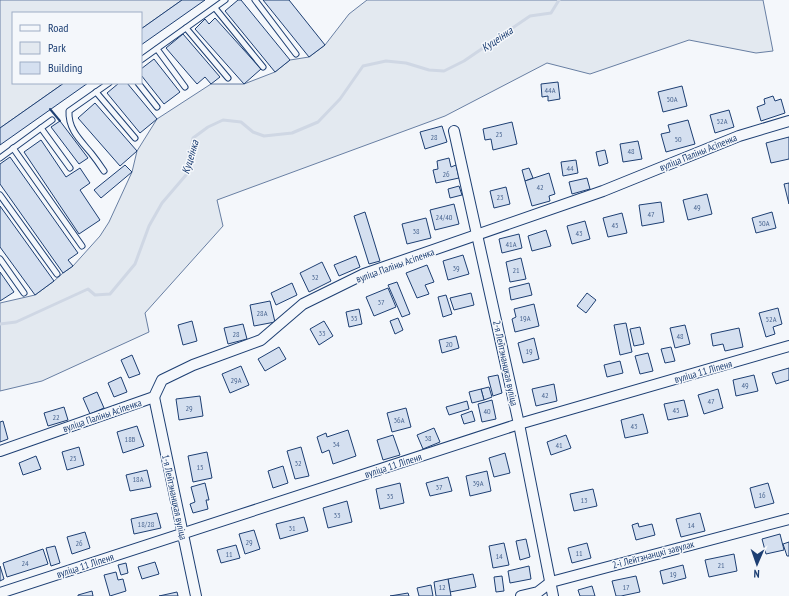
<svg xmlns="http://www.w3.org/2000/svg" width="789" height="596" viewBox="0 0 789 596" font-family="'PT Sans Narrow',sans-serif">
  <rect width="100%" height="100%" fill="#f4f7fb"/>
  <!-- green -->
  <g fill="#e3e9f0" stroke="#687fa3">
    <path d="M0,0H182L141,29V13H13V83H64L0,128Z"/>
    <path d="M367,0H763L773,51L756,53L689,40L590,74L547,63L445,116L217,200L223,226L145,313L149,332L42,381L0,391V303L35,295L54,281L63,273L73,266L100,236L109,222L132,172L137,151L157,119L211,84H244L275,72L290,60L309,57L325,45L349,14Z"/>
  </g>
  <g fill="none" stroke-linecap="round" stroke-linejoin="round">
    <!-- stream -->
    <path stroke="#cfd7e4" stroke-width="3" d="M0,324L16,322L88,289L95,295L110,294L135,264L149,226L162,203L186,175L190,153L193,138L208,127L223,120L241,122L253,132L264,136L292,133L318,122L340,99L363,66L386,61L406,63L429,70L444,71L464,61L530,16L551,13L559,0"/>
  </g>
  <!-- building -->
  <g fill="#d5e0f0" stroke="#1d3f73">
    <path d="M182,0H205L141,45V29Z"/>
    <path d="M238,0H241L290,60L275,72L225,11Z"/>
    <path d="M263,0H289L325,45L309,57Z"/>
    <path d="M215,18L261,69L244,84L195,29L205,19L209,24Z"/>
    <path d="M183,34L220,77L211,84L205,77L197,84L166,48Z"/>
    <path d="M154,59L180,92L164,104L141,75V69Z"/>
    <path d="M558,82L560,99L548,101V96L542,97L541,84Z"/>
    <path d="M64,83H88L0,145V128Z"/>
    <path d="M119,83H127L157,119L140,133L107,93Z"/>
    <path d="M682,86L687,106L663,112L658,92Z"/>
    <path d="M773,96L775,101L781,99L785,113L761,121L757,107L765,104L764,99Z"/>
    <path d="M95,103L137,151L120,166L78,118Z"/>
    <path d="M729,110L734,127L715,133L710,115Z"/>
    <path d="M688,120L695,144L666,152L661,134L670,132L668,125Z"/>
    <path d="M60,121L88,158L79,164L51,127Z"/>
    <path d="M512,122L517,144L493,150L491,139L485,140L483,129Z"/>
    <path d="M442,126L447,142L425,149L420,132Z"/>
    <path d="M789,137V159L771,163L766,143Z"/>
    <path d="M41,140L66,177L80,168L90,183L80,190L100,220L79,234L24,152Z"/>
    <path d="M638,141L642,159L623,162L620,144Z"/>
    <path d="M605,150L608,163L599,166L596,152Z"/>
    <path d="M10,157L78,253L68,260L73,266L63,273L0,184V164Z"/>
    <path d="M449,158L451,167L456,165L459,178L436,183L433,170L438,169L437,161Z"/>
    <path d="M576,160L578,173L563,176L561,162Z"/>
    <path d="M125,165L132,172L101,198L94,190Z"/>
    <path d="M529,168L533,178L525,181L522,170Z"/>
    <path d="M549,173L555,194L549,196L550,201L532,206L525,181Z"/>
    <path d="M587,178L590,189L572,194L569,182Z"/>
    <path d="M789,183V204L784,184Z"/>
    <path d="M459,186L462,195L450,198L448,189Z"/>
    <path d="M506,187L510,204L494,208L490,191Z"/>
    <path d="M707,194L712,214L688,220L683,200Z"/>
    <path d="M661,202L664,222L642,226L639,205Z"/>
    <path d="M454,204L459,224L435,230L430,210Z"/>
    <path d="M0,206L54,281L35,295L0,247Z"/>
    <path d="M365,212L380,261L369,264L354,216Z"/>
    <path d="M772,212L776,228L756,233L752,218Z"/>
    <path d="M622,213L627,233L608,237L603,218Z"/>
    <path d="M426,218L431,238L407,244L402,224Z"/>
    <path d="M585,221L590,239L572,244L567,226Z"/>
    <path d="M546,230L551,246L532,251L528,236Z"/>
    <path d="M519,234L522,248L502,253L499,239Z"/>
    <path d="M463,255L469,274L448,280L443,261Z"/>
    <path d="M356,256L360,267L339,276L334,265Z"/>
    <path d="M521,258L526,279L510,282L506,262Z"/>
    <path d="M322,262L331,281L309,292L300,273Z"/>
    <path d="M427,265L434,282L425,285L429,294L417,298L406,273Z"/>
    <path d="M0,272L14,292L0,301Z"/>
    <path d="M397,282L410,314L402,317L388,285Z"/>
    <path d="M292,283L297,295L276,305L271,293Z"/>
    <path d="M529,283L532,295L511,300L509,288Z"/>
    <path d="M388,288L396,307L374,316L366,297Z"/>
    <path d="M471,293L474,305L454,310L450,298Z"/>
    <path d="M587,293L596,300L586,313L577,306Z"/>
    <path d="M446,295L452,314L443,317L438,297Z"/>
    <path d="M270,301L275,322L254,326L250,305Z"/>
    <path d="M534,304L539,326L515,332L512,319L516,317L514,309Z"/>
    <path d="M778,308L782,324L773,327L775,334L766,337L759,313Z"/>
    <path d="M359,309L362,324L349,327L346,312Z"/>
    <path d="M398,318L403,330L395,334L390,321Z"/>
    <path d="M192,321L197,341L183,345L178,325Z"/>
    <path d="M324,321L333,336L319,345L310,329Z"/>
    <path d="M626,323L632,352L620,355L614,325Z"/>
    <path d="M243,324L247,339L228,344L224,328Z"/>
    <path d="M685,325L690,344L675,348L670,328Z"/>
    <path d="M640,327L644,344L634,346L630,329Z"/>
    <path d="M739,328L743,347L725,351L723,344L713,346L711,334Z"/>
    <path d="M456,336L459,348L442,353L439,340Z"/>
    <path d="M534,338L539,359L523,363L518,343Z"/>
    <path d="M279,347L286,359L265,371L258,359Z"/>
    <path d="M671,347L675,361L665,363L661,349Z"/>
    <path d="M648,353L653,371L640,374L635,356Z"/>
    <path d="M132,355L140,374L129,378L121,360Z"/>
    <path d="M620,361L623,373L607,377L604,365Z"/>
    <path d="M241,366L249,385L230,393L222,374Z"/>
    <path d="M789,368V380L776,384L772,373Z"/>
    <path d="M498,375L502,393L493,396L488,377Z"/>
    <path d="M754,375L758,391L736,396L733,380Z"/>
    <path d="M121,377L127,392L114,397L108,383Z"/>
    <path d="M554,384L557,401L536,406L532,389Z"/>
    <path d="M489,387L492,397L484,400L481,389Z"/>
    <path d="M481,389L484,400L472,403L469,392Z"/>
    <path d="M718,389L723,408L704,414L698,395Z"/>
    <path d="M97,392L104,408L90,414L83,398Z"/>
    <path d="M200,396L203,416L179,420L176,399Z"/>
    <path d="M492,400L496,419L482,422L478,404Z"/>
    <path d="M684,400L688,416L668,420L664,404Z"/>
    <path d="M467,401L469,409L449,415L446,407Z"/>
    <path d="M64,407L68,420L48,426L44,413Z"/>
    <path d="M406,408L411,427L392,432L387,413Z"/>
    <path d="M472,411L475,421L464,424L461,415Z"/>
    <path d="M643,414L648,433L625,438L621,420Z"/>
    <path d="M3,421L8,439L0,442V422Z"/>
    <path d="M137,426L144,446L123,453L117,432Z"/>
    <path d="M434,428L440,442L423,449L417,435Z"/>
    <path d="M348,430L356,456L333,464L329,450L322,453L317,437L326,433L327,437Z"/>
    <path d="M393,435L400,455L383,460L377,440Z"/>
    <path d="M566,435L571,448L551,455L547,442Z"/>
    <path d="M79,447L84,465L67,470L62,452Z"/>
    <path d="M301,447L309,476L295,479L287,451Z"/>
    <path d="M207,452L212,478L193,482L188,456Z"/>
    <path d="M505,453L510,473L494,477L489,458Z"/>
    <path d="M36,456L41,469L23,475L19,463Z"/>
    <path d="M283,466L288,483L273,488L268,471Z"/>
    <path d="M147,470L151,487L130,491L126,475Z"/>
    <path d="M487,471L491,491L470,496L466,476Z"/>
    <path d="M448,477L452,491L430,496L426,483Z"/>
    <path d="M205,483L209,500H206L208,509L193,513L190,504L195,502L191,487Z"/>
    <path d="M400,483L404,503L380,509L376,489Z"/>
    <path d="M768,483L774,503L755,508L750,488Z"/>
    <path d="M593,489L597,506L574,511L570,494Z"/>
    <path d="M347,501L352,522L328,528L323,508Z"/>
    <path d="M157,513L161,528L134,534L131,519Z"/>
    <path d="M700,513L705,531L681,537L676,519Z"/>
    <path d="M304,517L308,531L280,539L276,524Z"/>
    <path d="M638,523L639,527L652,524L655,535L636,540L632,525Z"/>
    <path d="M254,530L260,549L245,554L239,534Z"/>
    <path d="M85,532L90,548L72,554L67,537Z"/>
    <path d="M780,534L784,550L766,554L762,539Z"/>
    <path d="M526,539L530,557L520,560L516,541Z"/>
    <path d="M789,542V556H787L783,544Z"/>
    <path d="M504,543L509,565L493,568L489,546Z"/>
    <path d="M587,543L591,558L572,563L568,548Z"/>
    <path d="M236,545L240,558L221,563L217,550Z"/>
    <path d="M55,546L60,563L51,566L46,548Z"/>
    <path d="M43,549L48,564L7,577L3,563Z"/>
    <path d="M734,554L737,571L709,577L705,560Z"/>
    <path d="M155,562L159,574L142,579L138,567Z"/>
    <path d="M126,563L128,573L121,575L118,565Z"/>
    <path d="M683,565L686,578L663,584L660,571Z"/>
    <path d="M0,566L4,579L0,581Z"/>
    <path d="M529,566L531,579L510,583L508,571Z"/>
    <path d="M116,572L118,580L123,579L126,591L110,596L104,575Z"/>
    <path d="M473,574L476,587L450,592L448,579Z"/>
    <path d="M502,576L504,591L496,592L494,577Z"/>
    <path d="M636,576L640,592L621,596H616L612,581Z"/>
    <path d="M448,579L451,596H436L434,582Z"/>
    <path d="M431,585L433,596H419L417,588Z"/>
    <path d="M592,586L595,596H580L578,590Z"/>
    <path d="M92,591L93,596H78V595Z"/>
    <path d="M177,592L178,596H159Z"/>
    <path d="M408,593L409,596H390Z"/>
  </g>
  <g fill="none" stroke-linecap="round" stroke-linejoin="round">
    <!-- service casing -->
    <g stroke="#1d3f73" stroke-width="7">
      <g id="service">
        <path d="M255,0L296,54"/>
        <path d="M215,8L263,67"/>
        <path d="M186,28L228,78"/>
        <path d="M157,49L185,87"/>
        <path d="M141,60L225,0"/>
        <path d="M138,83L157,107"/>
        <path d="M96,92L135,138"/>
        <path d="M41,128L70,168"/>
        <path d="M13,148L82,246"/>
        <path d="M0,158L52,120"/>
        <path d="M104,171C100,165 95,158 91,153C80,140 68,129 69,111L109,83"/>
        <path d="M0,195L57,274"/>
        <path d="M0,259L24,293"/>
      </g>
    </g>
    <!-- minor casing -->
    <g stroke="#1d3f73" stroke-width="12">
      <g id="minor">
        <path d="M454,131L519,424L553,596"/>
        <path d="M154,397L196,596"/>
        <path d="M0,451L154,397L162,380L193,365L261,340L303,304L364,274L603,191L739,136L789,121"/>
        <path d="M0,593L519,424L789,346"/>
        <path d="M521,596L538,592L551,582L789,519"/>
      </g>
    </g>
    <!-- service -->
    <use href="#service" stroke="#f4f7fb" stroke-width="5"/>
    <!-- minor -->
    <use href="#minor" stroke="#f4f7fb" stroke-width="10"/>
    <!-- wall -->
    <path stroke="#1d3f73" stroke-width="2" d="M50,109L60,121"/>
  </g>
  <g text-anchor="middle" stroke-width="3" stroke-linejoin="round" paint-order="stroke">
    <!-- number labels -->
    <g font-size="8" fill="#4b6792">
      <text x="550" y="93">44А</text>
      <text x="672" y="102">50А</text>
      <text x="722" y="124">52А</text>
      <text x="499" y="137">25</text>
      <text x="434" y="140">28</text>
      <text x="678" y="142">50</text>
      <text x="631" y="154">48</text>
      <text x="570" y="171">44</text>
      <text x="446" y="177">26</text>
      <text x="540" y="190">42</text>
      <text x="500" y="200">23</text>
      <text x="697" y="210">49</text>
      <text x="651" y="217">47</text>
      <text x="444" y="220">24/40</text>
      <text x="764" y="226">50А</text>
      <text x="615" y="228">45</text>
      <text x="416" y="234">38</text>
      <text x="579" y="236">43</text>
      <text x="511" y="247">41А</text>
      <text x="456" y="271">39</text>
      <text x="516" y="273">21</text>
      <text x="315" y="280">32</text>
      <text x="381" y="305">37</text>
      <text x="262" y="316">28А</text>
      <text x="354" y="321">35</text>
      <text x="525" y="321">19А</text>
      <text x="771" y="322">52А</text>
      <text x="322" y="336">33</text>
      <text x="236" y="337">28</text>
      <text x="680" y="339">48</text>
      <text x="449" y="347">20</text>
      <text x="529" y="354">19</text>
      <text x="236" y="383">29А</text>
      <text x="745" y="388">49</text>
      <text x="545" y="398">42</text>
      <text x="711" y="404">47</text>
      <text x="189" y="411">29</text>
      <text x="676" y="413">45</text>
      <text x="487" y="414">40</text>
      <text x="56" y="420">22</text>
      <text x="399" y="423">36А</text>
      <text x="634" y="429">43</text>
      <text x="428" y="441">38</text>
      <text x="130" y="442">18Б</text>
      <text x="336" y="447">34</text>
      <text x="559" y="448">41</text>
      <text x="73" y="461">25</text>
      <text x="298" y="466">32</text>
      <text x="200" y="470">15</text>
      <text x="138" y="482">18А</text>
      <text x="478" y="486">39А</text>
      <text x="439" y="490">37</text>
      <text x="762" y="498">16</text>
      <text x="390" y="499">35</text>
      <text x="584" y="503">13</text>
      <text x="337" y="518">33</text>
      <text x="146" y="527">18/28</text>
      <text x="691" y="528">14</text>
      <text x="292" y="531">31</text>
      <text x="249" y="545">29</text>
      <text x="79" y="546">26</text>
      <text x="579" y="556">11</text>
      <text x="229" y="557">11</text>
      <text x="499" y="559">14</text>
      <text x="25" y="566">24</text>
      <text x="721" y="568">21</text>
      <text x="673" y="577">19</text>
      <text x="442" y="590">12</text>
      <text x="626" y="590">17</text>
    </g>
    <!-- street labels -->
    <g font-size="10" fill="#1d3f73" stroke="#f4f7fb">
      <text transform="translate(698 152) rotate(-22)" y="4">вуліца Паліны Асіпенка</text>
      <text transform="translate(395 265) rotate(-20)" y="4">вуліца Паліны Асіпенка</text>
      <text transform="translate(506 363) rotate(78)" y="4">2-я Лейтэнанцкая вуліца</text>
      <text transform="translate(703 371) rotate(-16)" y="4">вуліца 11 Ліпеня</text>
      <text transform="translate(102 415) rotate(-19)" y="4">вуліца Паліны Асіпенка</text>
      <text transform="translate(393 465) rotate(-18)" y="4">вуліца 11 Ліпеня</text>
      <text transform="translate(175 497) rotate(78)" y="4">1-я Лейтэнанцкая вуліца</text>
      <text transform="translate(653 554) rotate(-15)" y="4">2-і Лейтэнанцкі завулак</text>
      <text transform="translate(85 565) rotate(-18)" y="4">вуліца 11 Ліпеня</text>
    </g>
    <!-- water labels -->
    <g font-size="11" font-style="italic" fill="#1d3f73" stroke="#f4f7fb">
      <text transform="translate(497 39) rotate(-34)" y="4">Куцеінка</text>
      <text transform="translate(190 157) rotate(-73)" y="4">Куцеінка</text>
    </g>
  </g>
  <!-- legend -->
  <rect x="12" y="12" width="130" height="72" fill="#f4f7fb" stroke="#9eadc5"/>
  <rect x="20" y="25" width="20" height="6" fill="#f4f7fb" stroke="#9eadc5"/>
  <text x="48" y="32" font-size="12" fill="#1d3f73">Road</text>
  <rect x="20" y="42" width="20" height="12" fill="#e3e9f0" stroke="#9eadc5"/>
  <text x="48" y="52" font-size="12" fill="#1d3f73">Park</text>
  <rect x="20" y="62" width="20" height="12" fill="#d5e0f0" stroke="#9eadc5"/>
  <text x="48" y="72" font-size="12" fill="#1d3f73">Building</text>
  <!-- north arrow -->
  <g transform="translate(757 564) rotate(182)" stroke="#f4f7fb" stroke-width="3" paint-order="stroke">
  <path d="M0-3L7 15L0 10L-7 15Z" fill="#1d3f73"/>
  <text y="-6" font-size="11" font-weight="bold" text-anchor="middle" fill="#1d3f73">N</text>
  </g>
</svg>
